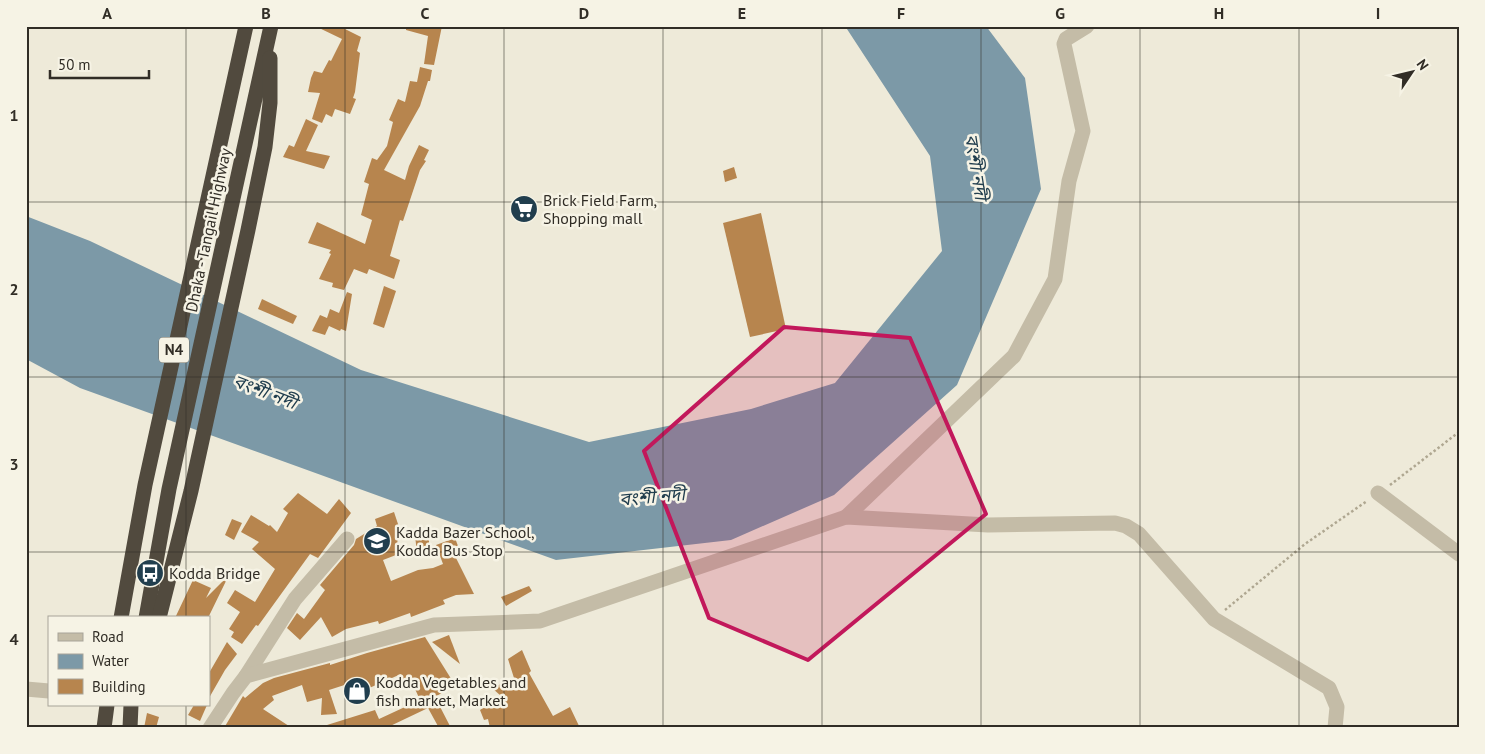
<svg xmlns="http://www.w3.org/2000/svg" width="1485" height="754" viewBox="0 0 1485 754" font-family="'PT Sans','Noto Sans Bengali',sans-serif">
  <rect width="100%" height="100%" fill="#eeead9"/>
  <!-- water -->
  <path fill="#7c99a7" d="M845,26H986L1025,78L1041,189L957,385L834,495L731,540L556,560L80,388L26,359V216L90,241L361,370L589,442L751,409L835,383L942,251L930,156Z"/>
  <!-- building -->
  <g fill="#b7854e">
    <path d="M315,26H339L361,37L357,51L360,53L355,92L353,98L356,99L350,114L335,109L332,117L326,114L322,123L312,119L320,93L308,92L311,78L314,71L322,73L329,60L331,61L342,39Z"/>
    <path d="M406,26H442L434,65L424,64L428,36L406,30Z"/>
    <path d="M420,67L432,70L430,81H428L420,106L384,170L405,180L409,166L419,145L429,150L424,160L426,161L420,170L403,221L400,220L390,256L400,260L394,279L369,269L367,274L354,269L344,290L332,287L333,283L319,279L331,254L329,253L331,250L308,243L317,222L365,244L372,220L361,215L369,184L364,182L372,158L377,160L387,146L393,122L389,120L398,99L405,102L410,81L417,82Z"/>
    <path d="M306,119L318,125L306,151L330,156L324,169L283,157L289,145L294,147Z"/>
    <path d="M734,167L737,178L725,182L723,171Z"/>
    <path d="M761,213L786,329L750,337L723,223Z"/>
    <path d="M384,286L396,291L384,328L373,324Z"/>
    <path d="M347,292L352,294L346,331L341,329L340,331L329,326L325,335L312,331L320,315L327,318L330,309L339,313Z"/>
    <path d="M262,299L297,316L293,324L258,309Z"/>
    <path d="M298,493L327,514L339,499L351,513L318,558L310,554L258,626L256,625L242,644L231,637L234,632L229,629L240,612L227,603L235,590L255,602L275,569L252,549L259,542L241,532L251,515L269,526L270,525L277,532L288,513L283,509Z"/>
    <path d="M394,512L399,527L396,555L383,560L391,581L418,570L433,568L443,564L436,545L455,538L461,554L455,556L474,594L456,595L443,600L445,604L411,617L410,613L379,624L378,621L346,629L332,637L321,617L300,640L287,628L297,613L304,619L325,590L320,585L354,545L356,539L377,526L375,519Z"/>
    <path d="M232,519L242,523L234,540L225,535Z"/>
    <path d="M429,535V547L417,552L415,536Z"/>
    <path d="M193,580L211,588L206,598L224,580L226,581L208,618H175Z"/>
    <path d="M529,586L532,591L506,606L501,597Z"/>
    <path d="M449,635L460,664L432,642Z"/>
    <path d="M425,637L455,685L435,697L451,728H439L428,708L386,728H327V725L375,710L379,719L420,700L411,680L404,683L401,674L367,689L363,679L329,690L337,714L321,715L322,698L307,702L302,685L272,696L274,700L263,709L292,728H224L243,696L245,698L263,683L274,678L330,663V665L367,653Z"/>
    <path d="M227,642L237,654L225,670L209,698V673Z"/>
    <path d="M522,650L531,671L529,673L553,716L570,707L580,728H490L488,719L484,720L480,710L501,696L492,688L514,678L508,659Z"/>
    <path d="M194,705H207L200,721L188,715Z"/>
    <path d="M147,713L159,717L156,728H144Z"/>
  </g>
  <g fill="none" stroke-linecap="round" stroke-linejoin="round">
    <!-- path -->
    <g stroke="#afa791" stroke-width="2.5" stroke-dasharray="2.5 2.5" stroke-linecap="butt">
      <path d="M1390,485L1459,432"/>
      <path d="M1225,610L1305,544L1367,501"/>
    </g>
    <!-- minor -->
    <g stroke="#c4bca7" stroke-width="15">
      <path d="M1378,493L1459,554"/>
      <path d="M846,517L1014,356L1055,279L1069,181L1083,131L1064,44L1066,39L1087,26"/>
      <path d="M246,676L295,599L347,539"/>
      <path d="M26,689L49,691"/>
      <path d="M210,728L233,693L246,676L434,625L540,621L846,517L988,525L1115,523L1126,526L1139,534L1214,619L1329,688L1337,707L1335,728"/>
    </g>
    <!-- highway -->
    <g stroke="#514a3e" stroke-width="15">
      <path d="M121,618L145,485L246,26"/>
      <path d="M146,618L169,489L271,26"/>
      <path d="M159,618L191,491L248,230L265,147L270,103V58"/>
      <path d="M104,728L107,705"/>
      <path d="M130,728L131,705"/>
    </g>
  </g>
  <!-- marked area -->
  <path fill="#c2185b" fill-opacity="0.2" stroke="#c2185b" stroke-width="4" stroke-linejoin="round" d="M784,327L910,338L986,514L808,660L709,618L644,451Z"/>
  <!-- grid -->
  <path fill="none" stroke="#312d26" stroke-width="1" stroke-opacity="0.55" d="M186,26V618M345,26V728M504,26V728M663,26V728M822,26V728M981,26V728M1140,26V728M1299,26V728M26,202H1459M26,377H1459M26,552H1459M186,705V728"/>
  <!-- icons -->
  <defs>
    <g id="supermarket-disc" transform="scale(1.4375)"><circle r="9.5" fill="#213e4e" stroke="#f6f3e5"/><path d="M-6-5.5h2.5l.6 2H6L4.5 2H-2.5L-4.4-4H-6ZM-1.5 3.2a1.3 1.3 0 1 0 .1 0ZM3 3.2a1.3 1.3 0 1 0 .1 0Z" fill="#fff"/></g>
    <g id="school-disc" transform="scale(1.4375)"><circle r="9.5" fill="#213e4e" stroke="#f6f3e5"/><path d="M0-5L7-2L0 1L-7-2ZM-4 1L0 2.5L4 1V4Q0 6-4 4Z" fill="#fff"/></g>
    <g id="bus-disc" transform="scale(1.4375)"><circle r="9.5" fill="#213e4e" stroke="#f6f3e5"/><path d="M-5-6H5V4H4V6H2V4H-2V6H-4V4H-5ZM-3.5-4V0h7V-4ZM-3.5 1.2v1.5H-2V1.2ZM2 1.2v1.5H3.5V1.2Z" fill="#fff"/></g>
    <g id="shop-disc" transform="scale(1.4375)"><circle r="9.5" fill="#213e4e" stroke="#f6f3e5"/><path d="M-5-2.5h2.3a2.7 3.5 0 0 1 5.4 0H5L5.5 6h-11ZM-1.5-2.5h3a1.5 2.3 0 0 0-3 0Z" fill="#fff"/></g>
  </defs>
  <g fill-rule="evenodd">
    <use href="#supermarket-disc" x="524" y="209"/>
    <use href="#school-disc" x="377" y="541"/>
    <use href="#bus-disc" x="150" y="573"/>
    <use href="#shop-disc" x="357" y="691"/>
  </g>
  <g text-anchor="middle" stroke-width="5" stroke-linejoin="round" paint-order="stroke">
    <!-- shield labels -->
    <rect fill="#f6f3e5" stroke="#6c685f" stroke-width="1" x="159" y="337.5" width="30" height="25" rx="4"/>
    <g font-size="15" font-weight="bold" fill="#312d26">
      <text x="174" y="355">N4</text>
    </g>
    <!-- poi labels -->
    <g font-size="16" fill="#312d26" stroke="#f6f3e5" text-anchor="start">
      <text x="543" y="206">Brick Field Farm,<tspan x="543" dy="18">Shopping mall</tspan></text>
      <text x="396" y="538">Kadda Bazer School,<tspan x="396" dy="18">Kodda Bus Stop</tspan></text>
      <text x="169" y="579">Kodda Bridge</text>
      <text x="376" y="688">Kodda Vegetables and<tspan x="376" dy="18">fish market, Market</tspan></text>
    </g>
    <!-- street labels -->
    <g font-size="16" fill="#312d26" stroke="#f6f3e5">
      <text transform="translate(208 230) rotate(-78)" y="6">Dhaka - Tangail Highway</text>
    </g>
    <!-- water labels -->
    <g font-size="18" font-style="italic" fill="#213e4e" stroke="#f6f3e5">
      <text transform="translate(976 167) rotate(81)" y="6">বংশী নদী</text>
      <text transform="translate(265 392) rotate(21)" y="6">বংশী নদী</text>
      <text transform="translate(652 497) rotate(-5)" y="6">বংশী নদী</text>
    </g>
  </g>
  <!-- border -->
  <rect width="1485" height="754" fill="none" stroke="#f6f3e5" stroke-width="55"/>
  <!-- legend -->
  <rect x="48" y="616" width="162" height="90" fill="#f6f3e5" stroke="#a7a499"/>
  <rect x="58" y="633" width="25" height="8" fill="#c4bca7" stroke="#a7a499"/>
  <text x="92" y="642" font-size="15" fill="#312d26">Road</text>
  <rect x="58" y="654" width="25" height="15" fill="#7c99a7" stroke="#a7a499"/>
  <text x="92" y="666" font-size="15" fill="#312d26">Water</text>
  <rect x="58" y="679" width="25" height="15" fill="#b7854e" stroke="#a7a499"/>
  <text x="92" y="692" font-size="15" fill="#312d26">Building</text>
  <!-- north arrow -->
  <g transform="translate(1412 72) rotate(55)" stroke="#f6f3e5" stroke-width="4" paint-order="stroke">
  <path d="M0-4L9 19L0 12L-9 19Z" fill="#312d26"/>
  <text y="-8" font-size="14" font-weight="bold" text-anchor="middle" fill="#312d26">N</text>
  </g>
  <!-- scale -->
  <path d="M50 70v8h99v-8" fill="none" stroke="#312d26" stroke-width="2.5"/>
  <text x="58" y="70" font-size="15" fill="#312d26" stroke="#f6f3e5" stroke-width="4" paint-order="stroke">50 m</text>
  <rect x="28" y="28" width="1430" height="698" fill="none" stroke="#312d26" stroke-width="2"/>
  <g font-size="16" text-anchor="middle" font-weight="bold" fill="#312d26">
    <text x="107" y="19">A</text>
    <text x="266" y="19">B</text>
    <text x="425" y="19">C</text>
    <text x="584" y="19">D</text>
    <text x="742" y="19">E</text>
    <text x="901" y="19">F</text>
    <text x="1060" y="19">G</text>
    <text x="1219" y="19">H</text>
    <text x="1378" y="19">I</text>
    <text x="14" y="121">1</text>
    <text x="14" y="295">2</text>
    <text x="14" y="470">3</text>
    <text x="14" y="645">4</text>
  </g>
</svg>
